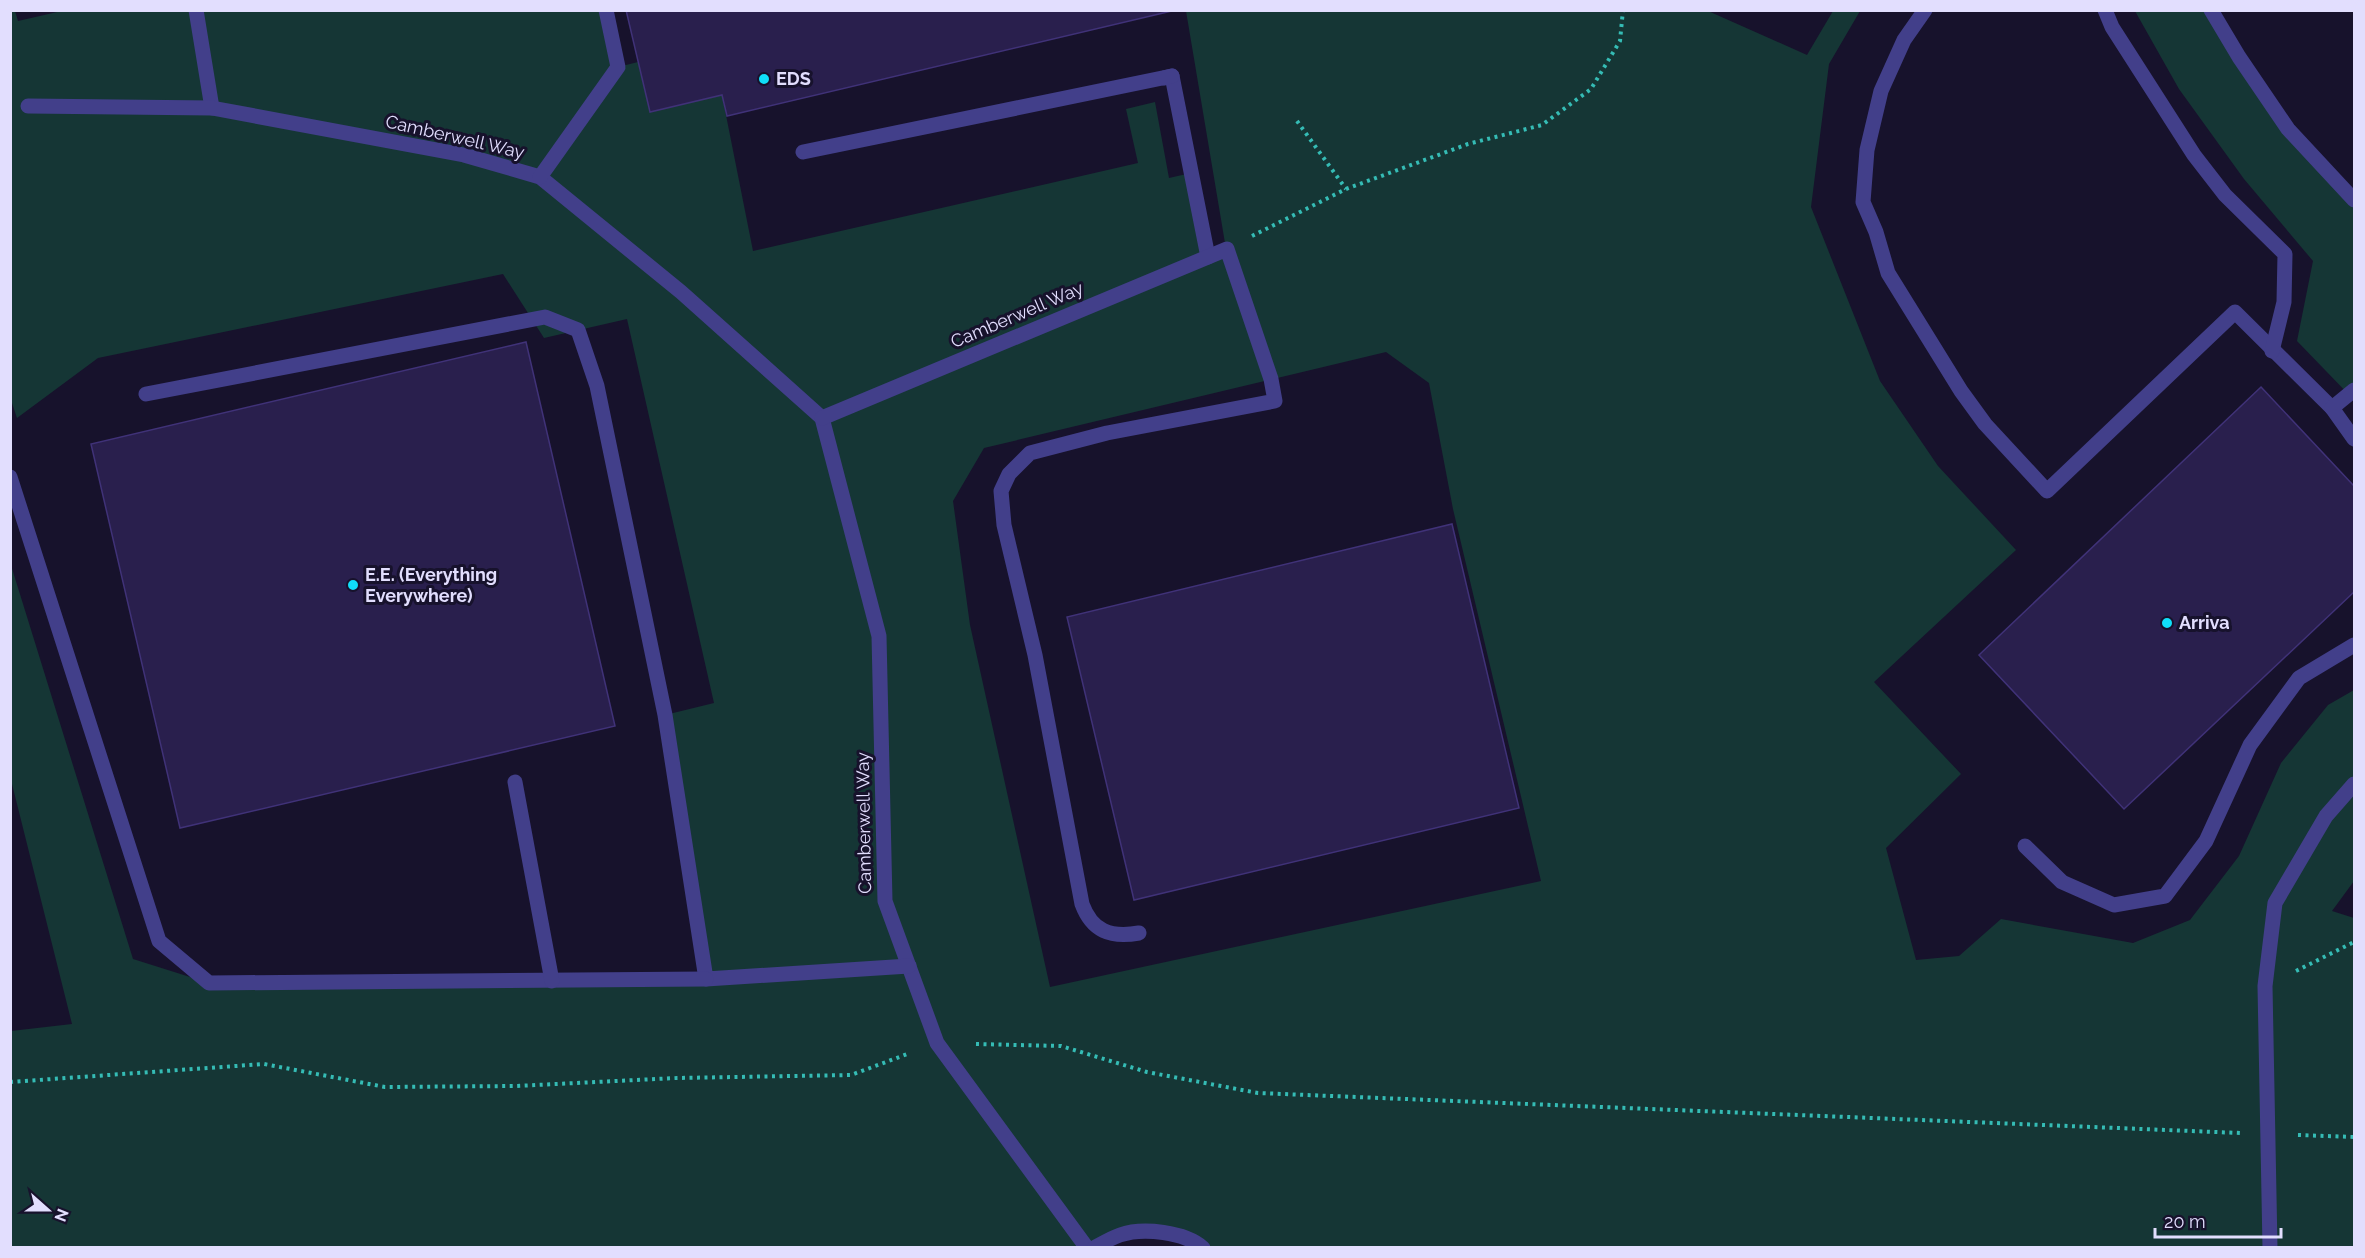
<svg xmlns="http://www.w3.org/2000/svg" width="2365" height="1258" viewBox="0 0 2365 1258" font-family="Raleway,sans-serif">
  <rect width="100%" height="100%" fill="#17122c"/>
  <!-- green -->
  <g fill="#153635" fill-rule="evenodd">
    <path d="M66,10L606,11L618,67L638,62L650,112L722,95L753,251L1138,163L1126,109L1155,102L1169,178L1191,173L1208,256L1226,249L1186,11H1708L1807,55L1833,11H1860L1829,64L1811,207L1880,381L1938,466L2016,550L1874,682L1961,774L1886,848L1916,960L1959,956L2001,919L2133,943L2190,920L2239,856L2281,763L2328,705L2354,690V881L2332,911L2354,918V1247L1203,1248L1137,1231L1095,1248L11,1247V1031L72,1024L11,780L10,562L133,959L209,983L706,979L665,715L714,703L627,319L544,338L503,274L98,358L17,418L10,397L11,11H15L18,21ZM1386,352L1429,383L1453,509L1541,881L1050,987L970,625L953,501L984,448Z"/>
    <path d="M2135,11H2211L2239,57L2354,200V400L2297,341L2313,261L2244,179L2179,89Z"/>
  </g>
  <!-- building -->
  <g fill="#291f4d" stroke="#403278" stroke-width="1.5">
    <path d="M626,10H1176L727,116L722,95L650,112Z"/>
    <path d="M526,342L615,726L180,828L91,444Z"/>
    <path d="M2261,387L2354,486V592L2124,809L1979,655Z"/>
    <path d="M1452,524L1519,808L1134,900L1067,617Z"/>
  </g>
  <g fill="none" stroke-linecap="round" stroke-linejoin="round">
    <!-- path -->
    <g stroke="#35bcb5" stroke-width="4" stroke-dasharray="3 4.5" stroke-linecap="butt">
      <path d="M1297,121L1346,189"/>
      <path d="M1252,236L1346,189L1468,144L1542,125L1591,89L1620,41L1623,10"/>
      <path d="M2296,971L2354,942"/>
      <path d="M976,1044L1061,1046L1147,1072L1258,1093L2240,1133"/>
      <path d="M10,1082L264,1064L385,1087L516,1086L677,1078L851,1075L910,1053"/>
      <path d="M2298,1135L2354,1137"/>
    </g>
    <!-- minor -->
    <g stroke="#423f8a" stroke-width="15">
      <path d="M196,10L212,108"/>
      <path d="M1925,10L1904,40L1881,91L1867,150L1863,202L1876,232L1888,273L1961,391L1985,424L2047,491L2235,312L2332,408"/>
      <path d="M2105,10L2112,27L2194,155L2225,195L2285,254L2284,302L2272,351"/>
      <path d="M2211,10L2239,57L2288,129L2354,200"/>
      <path d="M1164,78L1172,76L1208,257"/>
      <path d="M28,106L212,108L464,155L540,177L681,292L822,418L879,636L885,901L937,1043L1087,1248"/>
      <path d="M803,152L1172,76"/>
      <path d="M540,177L618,67L606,10"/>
      <path d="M2354,390L2332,408L2354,439"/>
      <path d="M146,394L545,317L578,330L597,386L665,715L706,979L909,966"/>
      <path d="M822,418L1227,249L1271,379L1275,401L1107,433L1030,453L1009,474L1001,491L1004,525L1035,655L1082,904C1092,931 1110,938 1139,933"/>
      <path d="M10,477L159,941L209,983L706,979"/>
      <path d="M515,782L552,981"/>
      <path d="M2025,846L2062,882L2114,905L2165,896L2206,841L2250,745L2299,678L2354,645"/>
      <path d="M1094,1248C1103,1243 1111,1238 1120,1235C1143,1227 1185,1232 1203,1248"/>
      <path d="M2270,1248L2265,986L2275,903L2326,816L2354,784"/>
    </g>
  </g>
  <!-- markers -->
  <g fill="#10dff9" stroke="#17122c" stroke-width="2">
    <circle cx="764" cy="79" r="6"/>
    <circle cx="353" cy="585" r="6"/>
    <circle cx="2167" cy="623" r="6"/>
  </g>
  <g text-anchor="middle" stroke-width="6" stroke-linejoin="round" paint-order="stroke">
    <!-- poi labels -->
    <g font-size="18" font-weight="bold" fill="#e2defe" stroke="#17122c" text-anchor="start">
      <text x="776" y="85">EDS</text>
      <text x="365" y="581">E.E. (Everything<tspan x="365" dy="21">Everywhere)</tspan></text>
      <text x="2179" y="629">Arriva</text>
    </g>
    <!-- street labels -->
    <g font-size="18" fill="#e2defe" stroke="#17122c">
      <text transform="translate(455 137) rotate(13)" y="6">Camberwell Way</text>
      <text transform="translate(1017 315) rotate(-23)" y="6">Camberwell Way</text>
      <text transform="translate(864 823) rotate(-91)" y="6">Camberwell Way</text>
    </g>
  </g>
  <!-- border -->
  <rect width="2365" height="1258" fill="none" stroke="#e2defe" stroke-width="24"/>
  <!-- north arrow -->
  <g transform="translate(48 1210) rotate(111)" stroke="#17122c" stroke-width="4.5" paint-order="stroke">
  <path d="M0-4.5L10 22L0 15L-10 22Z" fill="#e2defe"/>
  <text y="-9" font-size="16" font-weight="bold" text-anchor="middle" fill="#e2defe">N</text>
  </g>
  <!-- scale -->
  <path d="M2155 1228v9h126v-9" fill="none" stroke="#e2defe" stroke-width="3"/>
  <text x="2164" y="1228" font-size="18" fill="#e2defe" stroke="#17122c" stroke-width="4.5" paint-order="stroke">20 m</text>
</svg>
